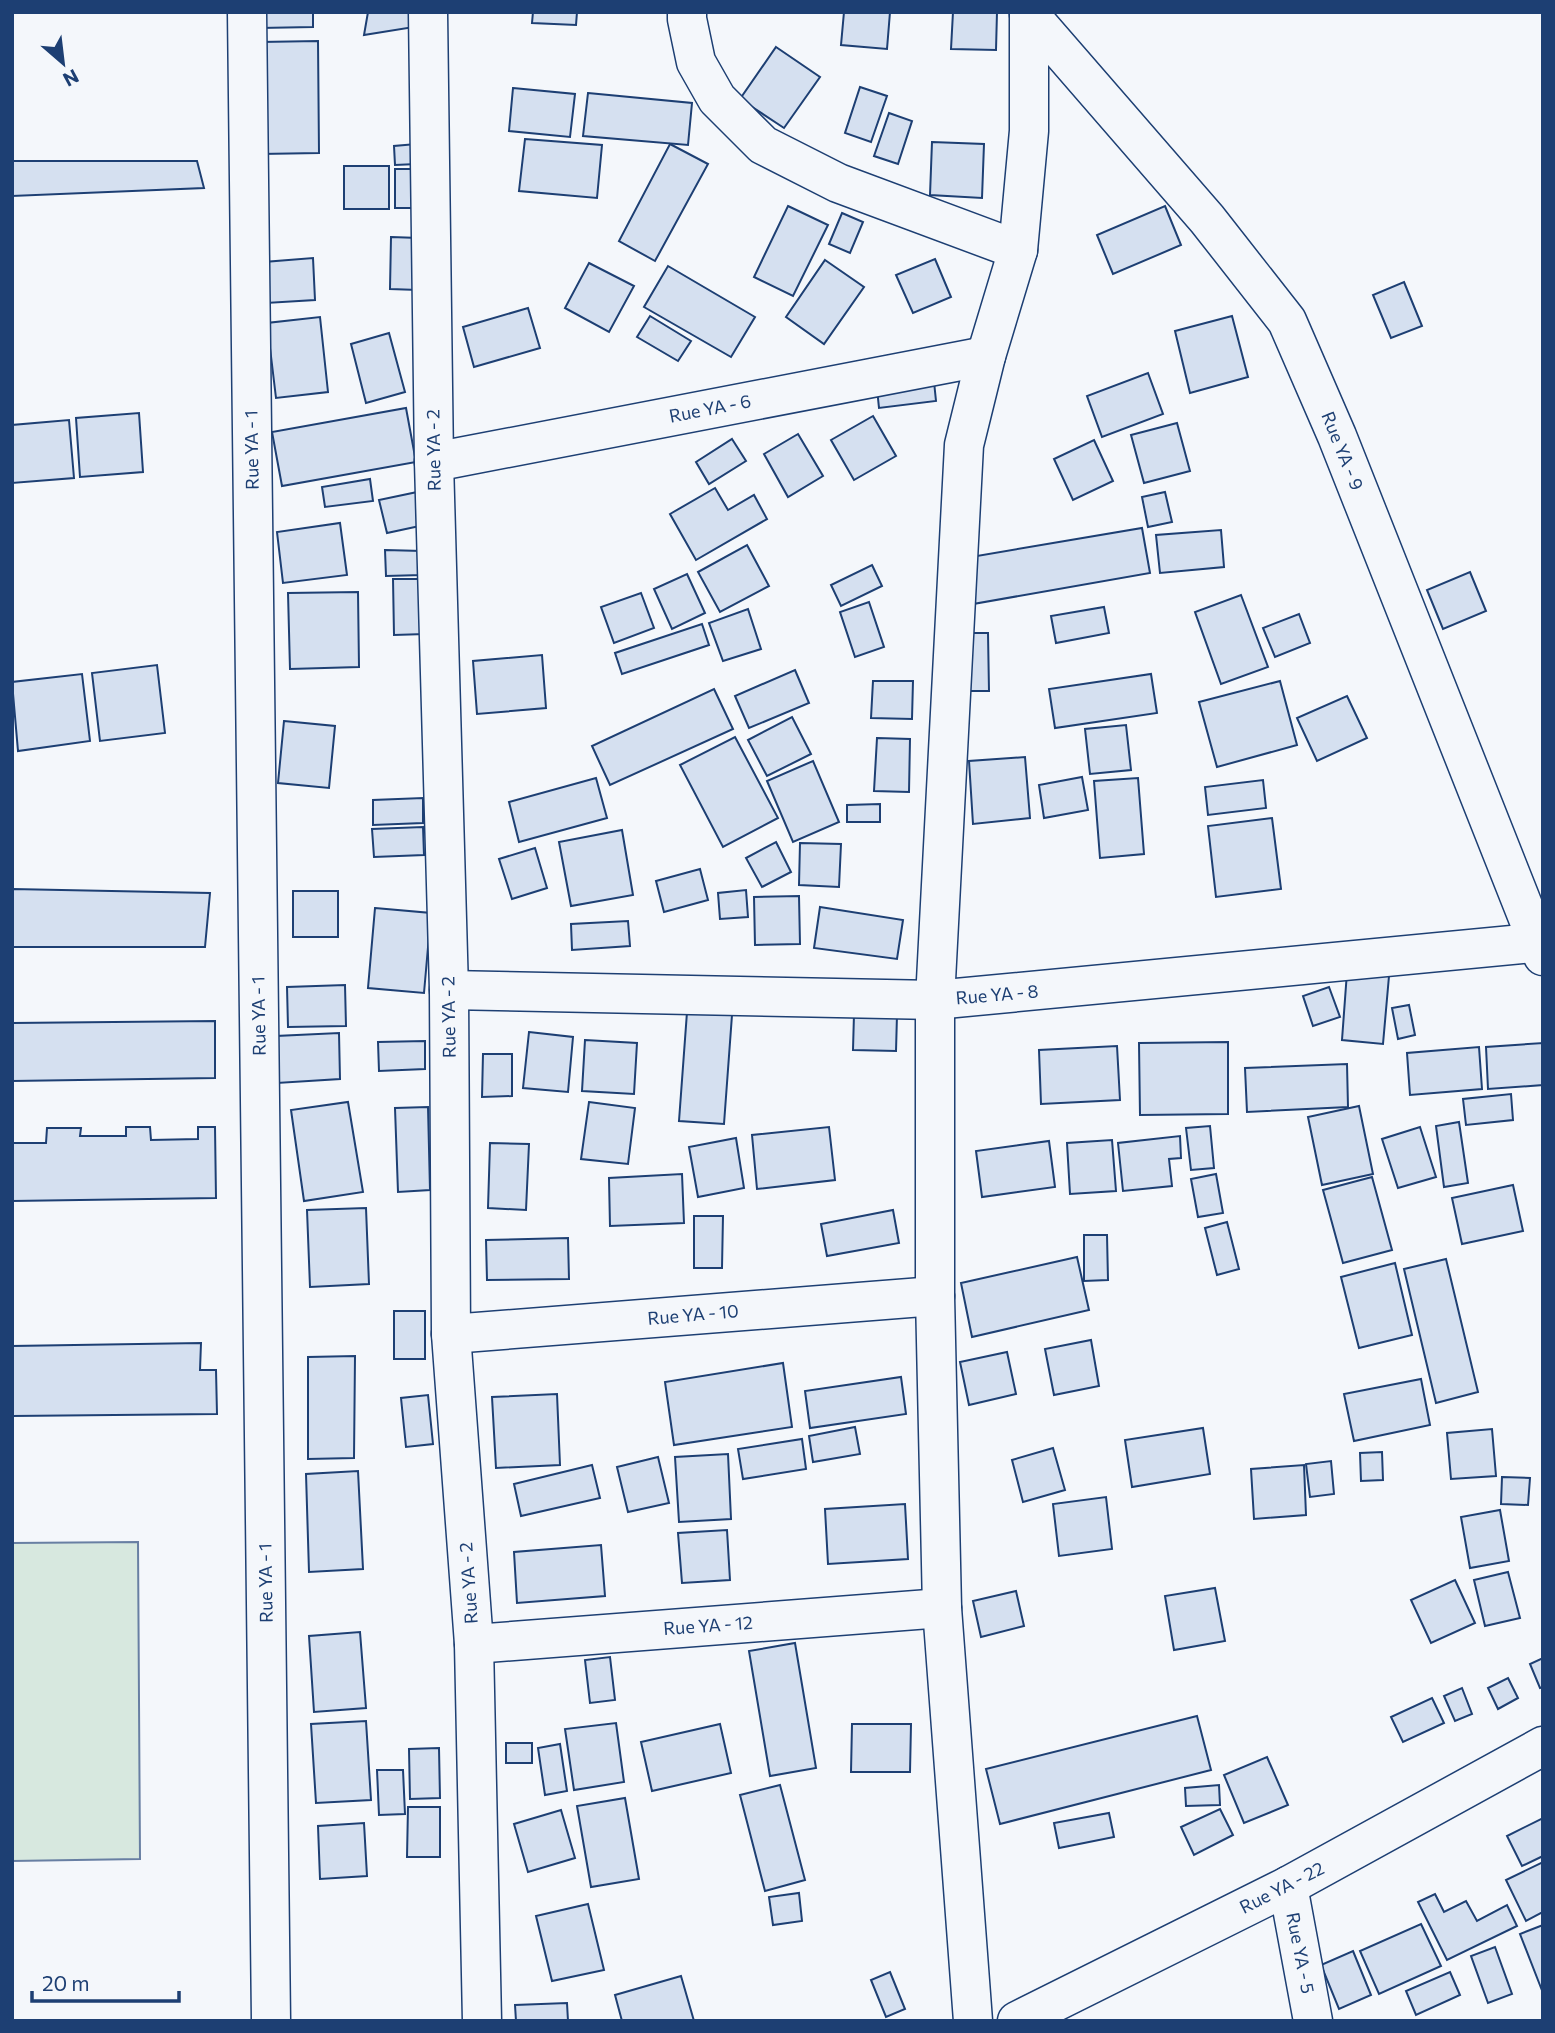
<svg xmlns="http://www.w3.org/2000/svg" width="1555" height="2033" viewBox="0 0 1555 2033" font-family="Commissioner,sans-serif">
  <rect width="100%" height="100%" fill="#f4f7fb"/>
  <!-- green -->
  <path fill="#d7e8df" stroke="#687fa3" stroke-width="2" d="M138,1542L140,1859L12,1861V1543Z"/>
  <!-- building -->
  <g fill="#d5e0f0" stroke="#1d3f73" stroke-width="2">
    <path d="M260,12H313V27L260,28Z"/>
    <path d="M368,12H412L414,27L364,35Z"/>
    <path d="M533,12H577L576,25L532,23Z"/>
    <path d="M844,12H890L887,49L841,45Z"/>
    <path d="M953,12H997L996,50L951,49Z"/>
    <path d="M318,41L319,153L260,154V42Z"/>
    <path d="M776,47L820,77L784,128L740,99Z"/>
    <path d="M860,87L887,96L871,142L845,133Z"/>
    <path d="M513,88L575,94L570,137L509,131Z"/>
    <path d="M588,93L692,103L688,145L583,136Z"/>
    <path d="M889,113L912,121L898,164L874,156Z"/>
    <path d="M525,139L602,145L597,198L519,191Z"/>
    <path d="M932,142L984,144L982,198L930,195Z"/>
    <path d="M416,144L417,164L395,165L394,146Z"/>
    <path d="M670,144L708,164L655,261L619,241Z"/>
    <path d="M12,161H197L204,188L12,196Z"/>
    <rect x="344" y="166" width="45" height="43"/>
    <path d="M395,169H420L419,208H395Z"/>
    <path d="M788,206L828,225L793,296L754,277Z"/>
    <path d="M1165,206L1181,245L1113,274L1097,235Z"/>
    <path d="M842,213L863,222L850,253L829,244Z"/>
    <path d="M391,237L419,238L418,290L390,289Z"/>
    <path d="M313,258L315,300L266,303L264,262Z"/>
    <path d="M935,259L951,297L913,313L896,275Z"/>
    <path d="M825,260L864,287L824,344L786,317Z"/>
    <path d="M589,263L634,286L609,332L565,308Z"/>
    <path d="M668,266L755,317L731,357L644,307Z"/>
    <path d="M1404,282L1422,326L1391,338L1373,295Z"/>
    <path d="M528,308L540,348L474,367L463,327Z"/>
    <path d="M650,316L691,341L678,361L637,337Z"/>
    <path d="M1232,316L1248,377L1190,393L1175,331Z"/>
    <path d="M320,317L328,392L276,398L267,323Z"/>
    <path d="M389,333L405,392L366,403L351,344Z"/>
    <path d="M933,372L936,401L879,408L876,379Z"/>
    <path d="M1148,373L1163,414L1102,437L1087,396Z"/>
    <path d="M406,408L416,462L282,486L272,432Z"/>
    <path d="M139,413L143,472L80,477L76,418Z"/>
    <path d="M873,416L896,456L854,480L831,440Z"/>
    <path d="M69,420L74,478L12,483V425Z"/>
    <path d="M1177,423L1190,471L1144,483L1131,435Z"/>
    <path d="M798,434L823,476L788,497L764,454Z"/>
    <path d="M732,439L746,461L709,484L696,462Z"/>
    <path d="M1094,440L1113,481L1073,500L1054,459Z"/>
    <path d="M370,479L373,501L325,507L322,487Z"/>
    <path d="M715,488L728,510L754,495L767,519L696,560L670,514Z"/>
    <path d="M422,491L429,524L387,533L379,500Z"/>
    <path d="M1165,492L1172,522L1148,527L1142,497Z"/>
    <path d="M340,523L347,575L283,583L277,532Z"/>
    <path d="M1142,528L1150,573L973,604L965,558Z"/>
    <path d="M1221,530L1224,567L1160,573L1156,535Z"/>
    <path d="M747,545L769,586L720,612L698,572Z"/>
    <path d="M385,550L422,551V575L386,576Z"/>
    <path d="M872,565L882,586L841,606L831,585Z"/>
    <path d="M1470,572L1486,611L1443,629L1427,590Z"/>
    <path d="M687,574L705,613L672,629L654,589Z"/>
    <path d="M393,579H424L425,634L394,635Z"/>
    <path d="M358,592L359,667L290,669L288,593Z"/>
    <path d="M641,593L654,628L614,643L601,607Z"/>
    <path d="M1241,595L1268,667L1221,684L1195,612Z"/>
    <path d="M869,602L884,647L855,657L840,612Z"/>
    <path d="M1104,607L1109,633L1056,643L1051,616Z"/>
    <path d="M748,609L761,649L723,661L709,623Z"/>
    <path d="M1299,614L1310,643L1275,657L1263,628Z"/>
    <path d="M702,624L709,645L622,674L615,653Z"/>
    <path d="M964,633H988L989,691H965Z"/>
    <path d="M542,655L546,708L477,714L473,661Z"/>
    <path d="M157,665L165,733L100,741L92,673Z"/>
    <path d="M795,670L809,703L749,728L735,696Z"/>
    <path d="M82,674L90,741L18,751L12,682Z"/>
    <path d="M1151,674L1157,713L1055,728L1049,689Z"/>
    <path d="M873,681H913L912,719L871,718Z"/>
    <path d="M1280,681L1297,745L1217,767L1199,702Z"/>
    <path d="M714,689L733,729L610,785L592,746Z"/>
    <path d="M1347,696L1367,738L1317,761L1297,718Z"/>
    <path d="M792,717L811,754L767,776L748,740Z"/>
    <path d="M284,721L335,726L329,788L278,783Z"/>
    <path d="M1126,725L1131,770L1090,774L1085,729Z"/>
    <path d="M735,737L778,818L723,847L680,765Z"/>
    <path d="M877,738L910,739L909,792L874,791Z"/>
    <path d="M1025,757L1030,818L973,824L969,761Z"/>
    <path d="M813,761L839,822L793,842L767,781Z"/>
    <path d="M1082,777L1088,810L1044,818L1039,785Z"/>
    <path d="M596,778L607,818L519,842L509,802Z"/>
    <path d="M1138,778L1144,854L1100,858L1094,781Z"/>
    <path d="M1263,780L1266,808L1208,815L1205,787Z"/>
    <path d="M423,798V823L373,825V800Z"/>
    <path d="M880,804V822H847V805Z"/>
    <path d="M1272,818L1281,889L1216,897L1208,826Z"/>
    <path d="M423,827L424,855L374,857L372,829Z"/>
    <path d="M622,830L633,895L571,906L559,842Z"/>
    <path d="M776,842L791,872L762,887L746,858Z"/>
    <path d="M800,843L841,844L839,887L799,885Z"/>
    <path d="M535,848L547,888L512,899L499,859Z"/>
    <path d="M700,869L708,900L664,912L656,881Z"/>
    <path d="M12,889L210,893L205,947H12Z"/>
    <path d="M746,890L748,917L720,919L718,893Z"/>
    <rect x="293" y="891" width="45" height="46"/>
    <path d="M799,896L800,944L755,945L754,897Z"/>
    <path d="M820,907L903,920L897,959L814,948Z"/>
    <path d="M375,908L431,913L424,993L368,988Z"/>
    <path d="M628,921L630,946L572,950L571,924Z"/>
    <path d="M1347,972L1389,976L1383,1044L1342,1040Z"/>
    <path d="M345,985L346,1026L288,1027L287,987Z"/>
    <path d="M1329,987L1340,1017L1313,1026L1303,996Z"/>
    <path d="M1409,1005L1415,1035L1398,1039L1392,1008Z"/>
    <path d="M687,1012L732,1015L724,1124L679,1121Z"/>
    <path d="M854,1014L897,1015L896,1051L853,1050Z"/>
    <path d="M215,1021V1078L12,1081V1023Z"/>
    <path d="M529,1032L573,1037L568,1092L523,1088Z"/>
    <path d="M339,1033L340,1079L277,1083L276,1036Z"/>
    <path d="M585,1040L637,1043L634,1094L582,1091Z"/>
    <path d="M425,1041V1069L379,1071L378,1042Z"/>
    <path d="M1228,1042V1114L1140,1115L1139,1043Z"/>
    <path d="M1543,1043V1085L1488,1089L1486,1047Z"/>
    <path d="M1117,1046L1120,1100L1041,1104L1039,1050Z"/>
    <path d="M1479,1047L1482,1089L1410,1095L1407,1053Z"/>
    <path d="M483,1054H512V1096L482,1097Z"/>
    <path d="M1347,1064L1348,1107L1247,1112L1245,1068Z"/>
    <path d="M1511,1094L1513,1120L1466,1125L1463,1099Z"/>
    <path d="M348,1102L363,1192L304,1201L291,1110Z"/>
    <path d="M589,1102L635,1108L628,1164L581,1159Z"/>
    <path d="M1359,1106L1373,1174L1322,1185L1308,1117Z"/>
    <path d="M428,1107L430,1190L398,1192L395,1108Z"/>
    <path d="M1459,1122L1468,1183L1444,1187L1436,1126Z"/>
    <path d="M1210,1126L1214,1168L1191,1170L1186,1128Z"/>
    <path d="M126,1127H150L151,1140L198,1139V1127H215L216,1198L12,1201V1143H46L47,1128H81L80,1136H126Z"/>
    <path d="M829,1127L835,1180L757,1189L752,1135Z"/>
    <path d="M1420,1127L1436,1177L1398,1188L1382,1139Z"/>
    <path d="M1180,1136L1181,1158L1169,1159L1172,1186L1123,1191L1118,1143Z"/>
    <path d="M736,1138L744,1188L698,1197L689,1147Z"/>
    <path d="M1112,1140L1116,1191L1070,1194L1067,1143Z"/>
    <path d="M1049,1141L1055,1187L982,1197L976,1151Z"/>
    <path d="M490,1143L529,1144L526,1210L488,1208Z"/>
    <path d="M682,1174L684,1223L610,1226L609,1178Z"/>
    <path d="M1216,1174L1223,1213L1198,1217L1191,1179Z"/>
    <path d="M1372,1177L1392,1250L1343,1263L1323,1190Z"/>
    <path d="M1513,1185L1523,1231L1462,1244L1452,1198Z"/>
    <path d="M366,1208L369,1284L310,1287L307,1210Z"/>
    <path d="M893,1210L899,1243L827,1256L821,1224Z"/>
    <path d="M694,1216H723L722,1268H694Z"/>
    <path d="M1227,1222L1239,1269L1217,1275L1205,1228Z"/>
    <path d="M1084,1235H1107L1108,1280L1084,1281Z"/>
    <path d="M568,1238L569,1279L487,1280L486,1240Z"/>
    <path d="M1077,1257L1089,1310L972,1337L961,1283Z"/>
    <path d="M1446,1259L1478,1392L1436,1403L1404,1269Z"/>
    <path d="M1395,1263L1412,1335L1359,1348L1341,1277Z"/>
    <rect x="394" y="1311" width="31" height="48"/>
    <path d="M1091,1340L1099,1386L1054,1395L1045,1349Z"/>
    <path d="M201,1343L200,1370H216L217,1414L12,1416V1346Z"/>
    <path d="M1007,1352L1016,1394L969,1405L960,1362Z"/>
    <path d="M355,1356L354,1458L308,1459V1357Z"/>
    <path d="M783,1363L792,1427L674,1445L665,1382Z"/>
    <path d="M901,1377L906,1414L810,1428L805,1391Z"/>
    <path d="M1421,1379L1430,1425L1354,1441L1344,1394Z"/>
    <path d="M557,1394L560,1465L496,1468L492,1397Z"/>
    <path d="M428,1395L433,1444L406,1447L401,1398Z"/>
    <path d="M855,1427L860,1454L813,1462L809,1436Z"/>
    <path d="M1203,1428L1210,1474L1132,1487L1125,1440Z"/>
    <path d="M1492,1429L1496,1476L1451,1479L1447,1433Z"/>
    <path d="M802,1439L806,1469L743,1479L738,1449Z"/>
    <path d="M1053,1448L1065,1490L1023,1502L1012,1460Z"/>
    <path d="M1382,1452L1383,1480L1361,1481L1360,1453Z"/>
    <path d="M728,1454L731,1519L679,1522L675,1457Z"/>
    <path d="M658,1457L669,1503L628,1512L617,1467Z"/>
    <path d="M1331,1461L1334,1494L1310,1497L1306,1464Z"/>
    <path d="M592,1465L600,1498L521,1516L514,1484Z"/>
    <path d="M1304,1465L1306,1515L1254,1519L1251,1469Z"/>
    <path d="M358,1471L363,1569L309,1572L306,1474Z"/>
    <path d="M1502,1477L1530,1478L1528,1505L1501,1504Z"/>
    <path d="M1106,1497L1112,1549L1059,1556L1053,1504Z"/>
    <path d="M905,1504L908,1559L828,1564L825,1509Z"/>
    <path d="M1500,1510L1509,1561L1470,1568L1461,1517Z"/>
    <path d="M727,1530L730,1580L682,1583L678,1533Z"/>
    <path d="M601,1545L605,1596L517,1603L514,1552Z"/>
    <path d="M1508,1572L1520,1618L1485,1626L1474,1580Z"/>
    <path d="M1455,1580L1475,1623L1431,1643L1411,1600Z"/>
    <path d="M1215,1588L1225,1641L1174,1650L1165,1596Z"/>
    <path d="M1016,1591L1024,1626L981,1637L973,1601Z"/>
    <path d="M360,1632L366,1708L314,1712L309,1636Z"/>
    <path d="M795,1643L816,1768L770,1776L749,1651Z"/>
    <path d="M610,1657L615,1700L590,1703L585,1660Z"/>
    <path d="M1543,1658V1687L1540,1688L1530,1664Z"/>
    <path d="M1508,1678L1518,1698L1498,1709L1488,1688Z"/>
    <path d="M1462,1688L1472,1714L1455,1721L1444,1696Z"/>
    <path d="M1432,1698L1444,1723L1403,1742L1391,1717Z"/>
    <path d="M1197,1716L1211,1770L1000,1824L986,1769Z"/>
    <path d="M366,1721L371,1800L316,1803L311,1724Z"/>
    <path d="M616,1723L624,1782L574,1790L565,1729Z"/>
    <path d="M720,1724L731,1773L652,1791L641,1742Z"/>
    <path d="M852,1724H911L910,1772H851Z"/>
    <rect x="506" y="1743" width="26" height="20"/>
    <path d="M560,1744L567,1791L545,1795L538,1748Z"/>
    <path d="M439,1748L440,1798L410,1799L409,1749Z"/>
    <path d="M1267,1757L1288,1805L1244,1823L1224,1775Z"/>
    <path d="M377,1770H403L405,1814L379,1815Z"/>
    <path d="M780,1785L805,1880L765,1891L740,1795Z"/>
    <path d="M1219,1785L1220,1805L1186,1806L1185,1788Z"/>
    <path d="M625,1798L639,1879L591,1887L577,1806Z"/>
    <path d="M408,1807H440V1857H407Z"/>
    <path d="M1220,1809L1233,1835L1194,1855L1181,1827Z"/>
    <path d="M561,1810L575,1858L528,1872L514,1824Z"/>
    <path d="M1109,1813L1114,1837L1059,1848L1054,1823Z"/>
    <path d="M1543,1818V1856L1522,1866L1507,1836Z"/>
    <path d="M364,1823L367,1876L320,1879L318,1826Z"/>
    <path d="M1543,1862V1912L1526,1921L1506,1880Z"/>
    <path d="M799,1893L802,1921L773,1925L769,1897Z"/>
    <path d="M1435,1894L1444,1912L1466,1901L1477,1921L1507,1905L1517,1926L1447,1960L1418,1902Z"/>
    <path d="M588,1904L604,1970L552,1981L536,1916Z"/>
    <path d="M1421,1924L1441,1966L1379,1994L1360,1951Z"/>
    <path d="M1543,1925V1993L1520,1934Z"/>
    <path d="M1495,1947L1512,1994L1488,2003L1471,1956Z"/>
    <path d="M1353,1951L1371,1995L1339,2009L1321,1965Z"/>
    <path d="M890,1972L905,2009L886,2017L871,1980Z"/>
    <path d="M1450,1972L1460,1995L1416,2015L1406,1991Z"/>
    <path d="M681,1976L694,2021H622L615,1995Z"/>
    <path d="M567,2003L568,2021H516L515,2005Z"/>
  </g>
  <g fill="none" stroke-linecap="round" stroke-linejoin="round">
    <!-- street casing -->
    <g stroke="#1d3f73" stroke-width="41">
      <g id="street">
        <path d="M247,12L271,2021"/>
        <path d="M428,12L434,462L449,990L451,1334L474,1644L482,2021"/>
        <path d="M687,12V19L696,62L717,99L763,145L838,183L1018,250"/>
        <path d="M1029,14L1207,219L1287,321L1337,436L1543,956"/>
        <path d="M434,462L986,356"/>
        <path d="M449,990L935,1000L1543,942"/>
        <path d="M451,1334L935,1296"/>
        <path d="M474,1644L942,1608"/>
        <path d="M1288,1886L1313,2021"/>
        <path d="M973,2021L942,1608L935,1296V1000L964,445L986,356L1018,250L1029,131V12"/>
        <path d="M1017,2021L1288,1886L1543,1746"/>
      </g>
    </g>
    <!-- street -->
    <use href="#street" stroke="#f4f7fb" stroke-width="38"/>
  </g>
  <g text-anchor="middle" stroke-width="5" stroke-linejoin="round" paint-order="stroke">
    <!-- street labels -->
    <g font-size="18" fill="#1d3f73" stroke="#f4f7fb">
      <text transform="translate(710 409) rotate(-11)" y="6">Rue YA - 6</text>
      <text transform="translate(252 450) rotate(-91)" y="6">Rue YA - 1</text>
      <text transform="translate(434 450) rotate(-91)" y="6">Rue YA - 2</text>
      <text transform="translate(1342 451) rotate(68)" y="6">Rue YA - 9</text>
      <text transform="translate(997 995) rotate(-5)" y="6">Rue YA - 8</text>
      <text transform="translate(259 1016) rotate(-91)" y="6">Rue YA - 1</text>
      <text transform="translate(449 1017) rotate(-91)" y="6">Rue YA - 2</text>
      <text transform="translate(693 1315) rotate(-5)" y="6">Rue YA - 10</text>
      <text transform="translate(266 1583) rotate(-91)" y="6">Rue YA - 1</text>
      <text transform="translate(469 1583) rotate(-94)" y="6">Rue YA - 2</text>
      <text transform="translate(708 1626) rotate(-4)" y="6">Rue YA - 12</text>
      <text transform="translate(1282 1888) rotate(-27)" y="6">Rue YA - 22</text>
      <text transform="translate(1300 1953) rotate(79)" y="6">Rue YA - 5</text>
    </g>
  </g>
  <!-- border -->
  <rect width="1555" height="2033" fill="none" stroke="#1d3f73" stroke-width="28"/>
  <!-- north arrow -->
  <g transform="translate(63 63) rotate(152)" stroke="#f4f7fb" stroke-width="5" paint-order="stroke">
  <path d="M0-5L12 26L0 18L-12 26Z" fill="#1d3f73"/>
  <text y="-10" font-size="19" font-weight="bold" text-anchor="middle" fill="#1d3f73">N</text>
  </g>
  <!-- scale -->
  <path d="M32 1991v10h147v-10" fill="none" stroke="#1d3f73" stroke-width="3.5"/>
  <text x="42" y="1991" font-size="21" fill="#1d3f73" stroke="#f4f7fb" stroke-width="5" paint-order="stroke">20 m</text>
</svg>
